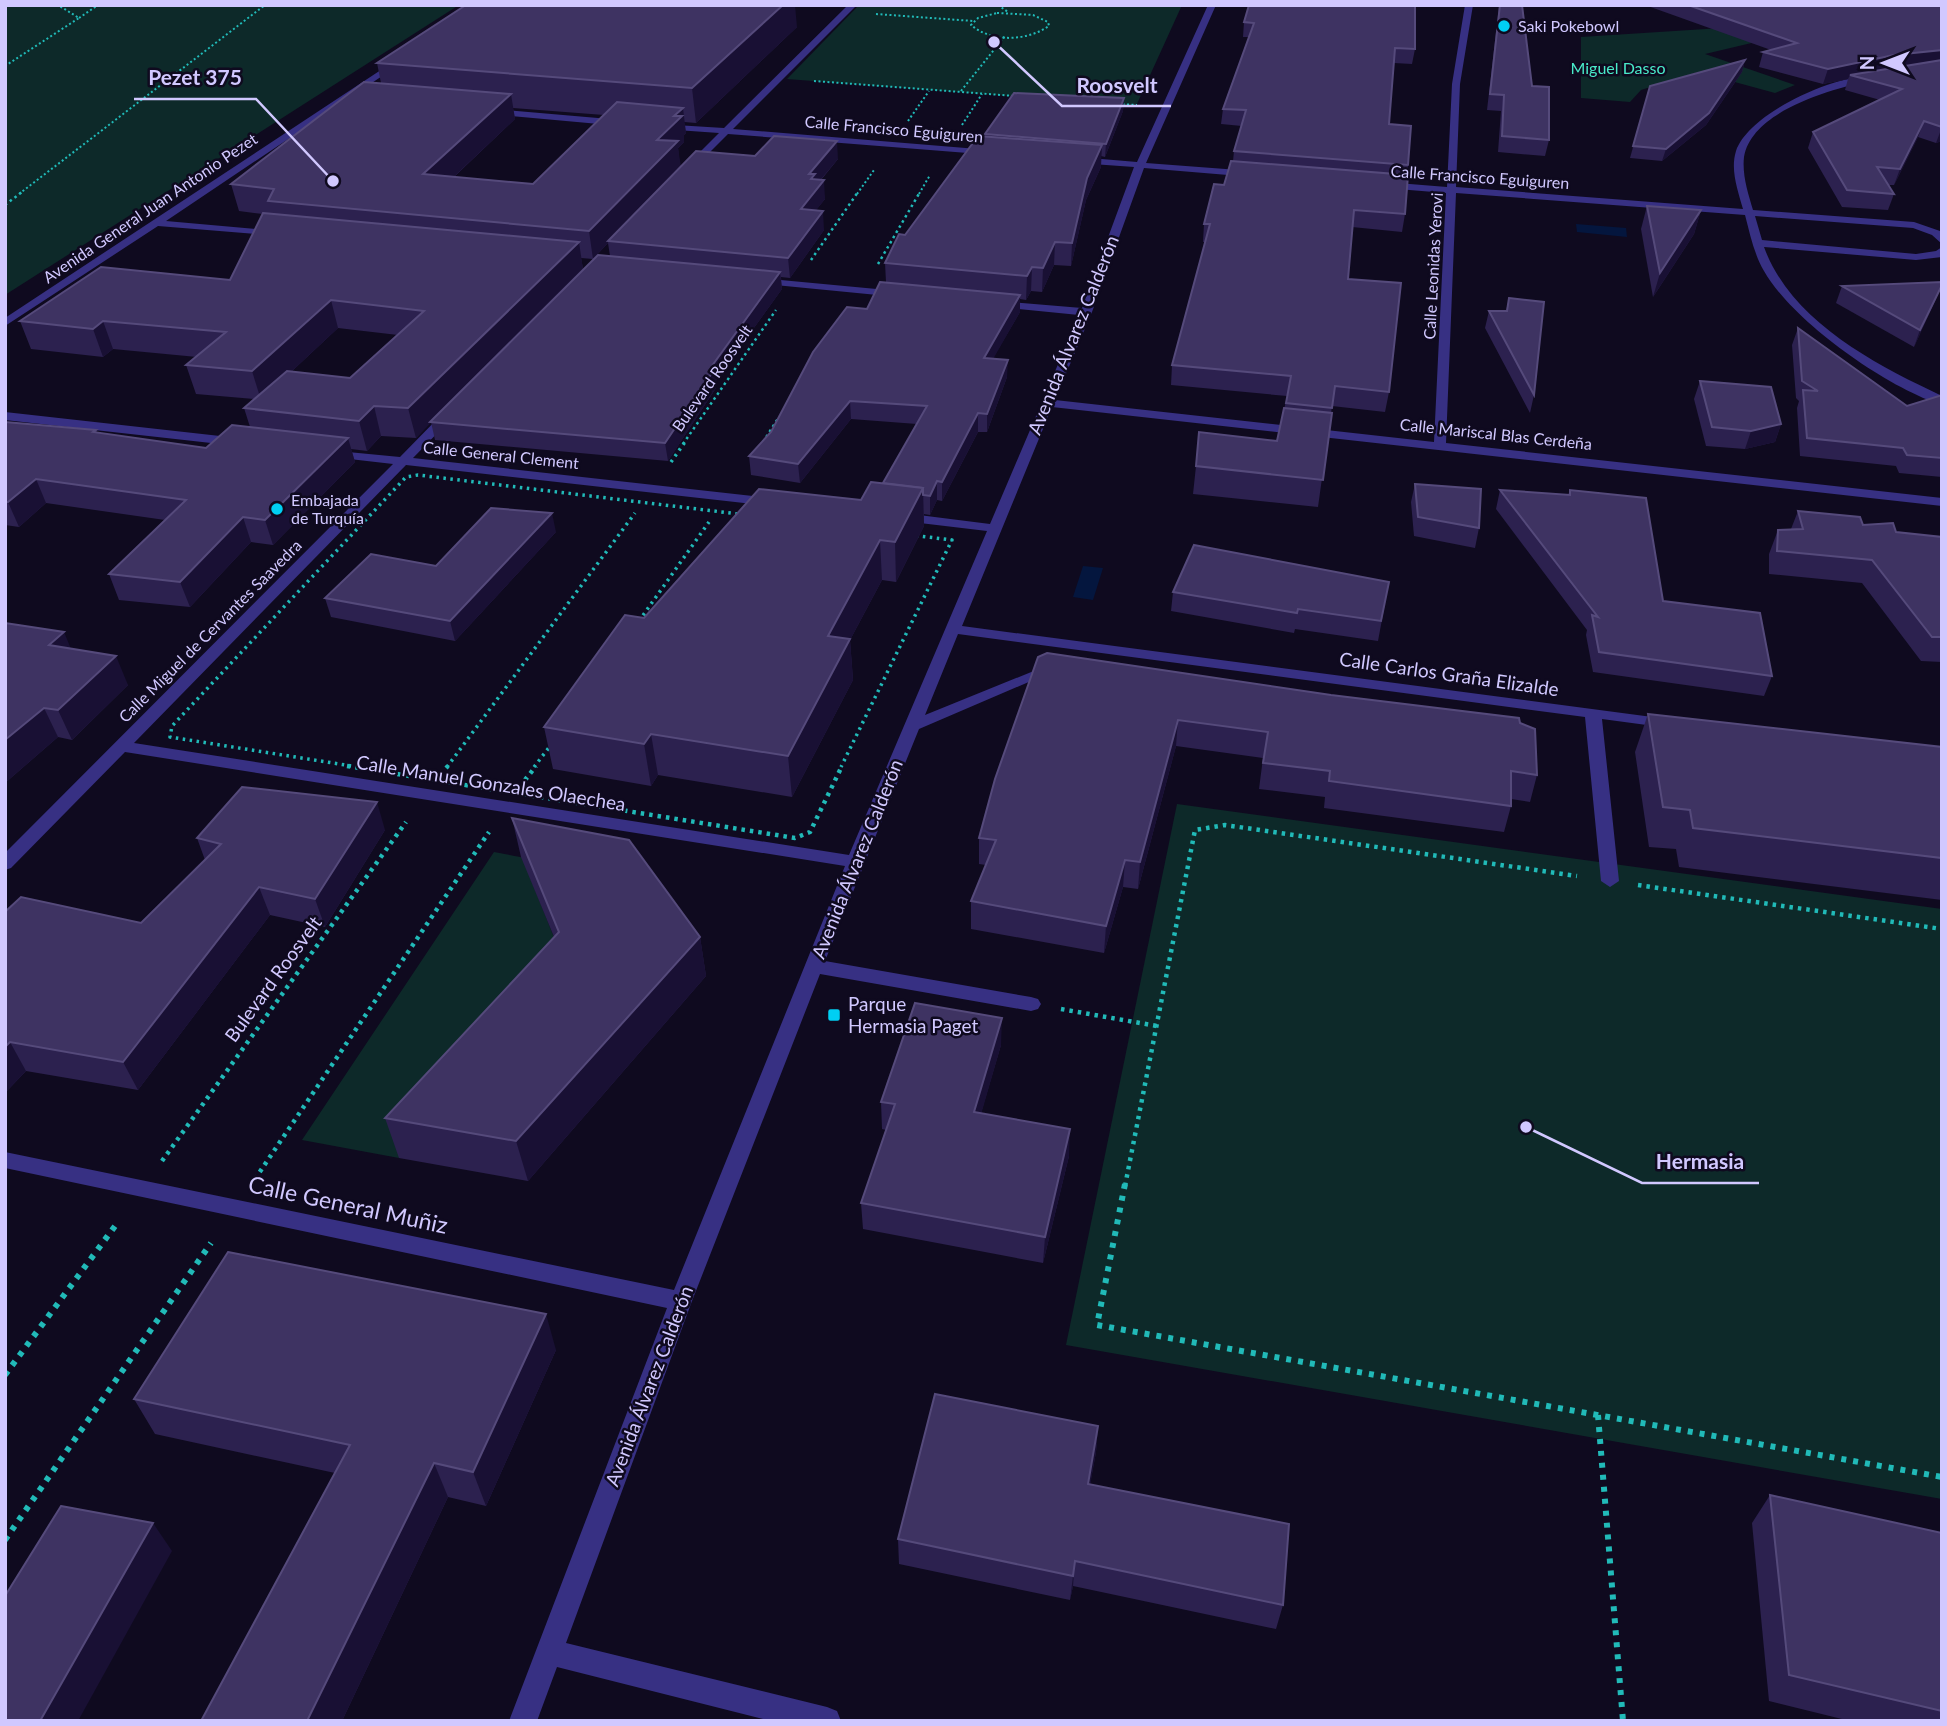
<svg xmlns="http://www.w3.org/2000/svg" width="1947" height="1726" viewBox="0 0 1947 1726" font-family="Lato,sans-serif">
  <rect width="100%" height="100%" fill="#0f0a1f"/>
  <!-- green -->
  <g fill="#0d2929">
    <path d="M5,5H459L5,295Z"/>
    <path d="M859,5H1182L1136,106L787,79Z"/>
    <path d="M1848,20L1705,54L1795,85L1775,93L1698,72L1641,90L1630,102L1581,98V37Z"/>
    <path d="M1177,804L1942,909V1499L1066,1345Z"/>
    <path d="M494,852L536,860L529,875L568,972L399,1158L302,1140Z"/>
  </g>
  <!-- water -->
  <g fill="#04163e">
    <path d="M1576,224L1626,228L1627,237L1577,232Z"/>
    <path d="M1083,566L1103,568L1093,600L1073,597Z"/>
  </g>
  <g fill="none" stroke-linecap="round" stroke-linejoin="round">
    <!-- path-far4 -->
    <g stroke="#21bab8" stroke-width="2" stroke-dasharray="2 2.5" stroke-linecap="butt">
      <path d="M998,5L1008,12"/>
      <path d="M997,13L1033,15L1048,22L1049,26C1027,41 992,43 971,25L978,18Z"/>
      <path d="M876,14L973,21"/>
      <path d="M79,18L98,5"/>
      <path d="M5,66L79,18L58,5"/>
      <path d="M814,81L1015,96"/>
      <path d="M961,91L1005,36"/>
      <path d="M1118,104L1137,105"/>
      <path d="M908,121L929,91"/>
      <path d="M962,125L982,94"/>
      <path d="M19,194L265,5"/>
      <path d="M857,194L874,170"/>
      <path d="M919,194L930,175"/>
    </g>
    <!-- path-far3 -->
    <g stroke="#21bab8" stroke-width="2.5" stroke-dasharray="2.5 3.5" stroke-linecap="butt">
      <path d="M5,205L22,192"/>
      <path d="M811,260L858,192"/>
      <path d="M878,264L920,192"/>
      <path d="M763,442L779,417"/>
      <path d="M683,444L776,310"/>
    </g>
    <!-- path-far2 -->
    <g stroke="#21bab8" stroke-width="3.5" stroke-dasharray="2.5 4.5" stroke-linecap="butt">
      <path d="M671,462L685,442"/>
      <path d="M639,621L709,522"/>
      <path d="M358,767L170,737L172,726L406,477L418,475L952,540L841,767"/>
      <path d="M447,767L635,513"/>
      <path d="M534,767L551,745"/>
    </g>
    <!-- path-far1 -->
    <g stroke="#21bab8" stroke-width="4.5" stroke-dasharray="3.5 5" stroke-linecap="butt">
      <path d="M347,766L795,838L810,832L842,766"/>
      <path d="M446,768L448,766"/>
      <path d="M525,780L536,766"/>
      <path d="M1638,885L1942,929"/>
      <path d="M1061,1009L1157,1026"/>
      <path d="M162,1161L406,822"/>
      <path d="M255,1179L489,832"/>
      <path d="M1125,1186L1195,830L1225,825L1577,876"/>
    </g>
    <!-- path -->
    <g stroke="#21bab8" stroke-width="6" stroke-dasharray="5 7" stroke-linecap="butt">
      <path d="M1125,1184L1097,1325L1942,1477"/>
      <path d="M5,1375L118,1222"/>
      <path d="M1598,1415L1623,1721"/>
      <path d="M5,1540L211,1243"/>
    </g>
    <!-- minor -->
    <g fill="#373083" fill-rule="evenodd">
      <path d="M848,5H857L733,129L990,150L995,153L993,155L728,134L692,170H686V166L719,133L662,129L659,128V124L724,128Z"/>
      <path d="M1208,5H1216L1146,163L1252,171L1257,174L1252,177L1144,168L1092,312L1055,400L1434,442L1446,193L1385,188L1380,185L1385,182L1447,187L1452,84L1465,5H1473L1460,84L1456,187L1743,209C1738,191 1730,170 1736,151C1749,113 1834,75 1872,76V80C1833,89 1752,110 1744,157C1742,175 1748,193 1753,210L1914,222L1940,231L1942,244L1932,235L1913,228L1755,216L1762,240L1916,254L1936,251L1942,247V257L1916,260L1764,247C1791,321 1874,364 1942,396V405C1887,388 1792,321 1764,271C1754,254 1750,234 1745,215L1456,193L1446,443L1942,498V506L1052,407L962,626L1675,720L1677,723L1675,726L1669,728L1602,719L1619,881L1610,887L1601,881L1585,717L958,634L925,715L1046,666H1056L1059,669L919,729L825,961L1031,997L1038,999L1041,1004L1038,1009L1031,1011L820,974L692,1301L566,1643L827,1707L837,1711L841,1721H771L557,1667L537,1721H509L667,1308L5,1168V1152L674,1290L845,866L125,752L11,868L5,870V853L393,464L332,457L326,453L327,450L400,457L445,411L449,410L455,414L453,417L413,458L770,498L777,502L770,506L406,465L134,743L849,855L987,531L903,521L896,517L903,513L990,524L1079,315L999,307L993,304L999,301L1082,308L1134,167L1078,163L1073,160L1078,157L1137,162Z"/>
      <path d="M396,60L403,62L166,221L278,231L283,234L282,236L158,226L5,326V318Z"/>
      <path d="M492,109L621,120L625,123L621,126L489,114V110Z"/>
      <path d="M758,278L898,291L903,294L898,297L754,283L753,281Z"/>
      <path d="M5,412L238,438L244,442L238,446L5,420Z"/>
    </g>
  </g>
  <!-- wall -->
  <g fill="#2c214f" fill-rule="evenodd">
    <path d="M1249,5L1415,49L1412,64L1394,63L1389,124L1408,165L1407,175L1405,214L1402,232L1352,227L1348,279L1389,392L1385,412L1332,406L1318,507L1193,494L1196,466L1277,441L1287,396L1171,385L1172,365L1205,242H1203L1204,224L1224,185L1233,161L1234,151L1242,126L1221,124L1223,109L1249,37H1243L1244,22Z"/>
    <path d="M1490,5H1553L1522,6L1532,86L1549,140L1545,156L1498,152L1501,111L1487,110L1499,6Z"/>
    <path d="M1645,5H1942V141L1936,143L1918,137L1894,185H1889L1894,194L1888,210L1842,207L1808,148L1813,132L1880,100L1845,90L1848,79L1823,84L1759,67L1763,52L1771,50Z"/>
    <path d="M797,27L696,123L684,122L686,133L684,135V142L678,148L680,167L755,156L838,159L821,180L825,199L816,210L824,230L790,278L781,277L782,289L715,382L716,388L668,461L435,440L431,422L416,438L381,436L367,451L351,449L355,462L273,545L251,542L190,607L119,600L109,574L165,520L46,503L19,527L5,525V422L96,430L98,433L206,448L250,427L244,408L254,399L196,394L186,365L197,357L113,349L103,357L31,349L20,321L230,280L263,214L239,211L231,184L381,83L377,63ZM513,108L604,115L533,184L454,177L515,119ZM608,243L610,256L494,359L583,269L581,258L593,259ZM338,328L398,335L350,378L291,372Z"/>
    <path d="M1745,60L1742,72L1706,125L1662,161L1630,158L1650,86Z"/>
    <path d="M1124,98L1123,111L1105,157L1101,156V167L1086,200L1071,266L1054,265L1042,292L1031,291L1026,300L1020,299V312L993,358L1007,377L987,432H978L942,501L937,500L930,515L924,514V526L896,582L882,580L850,640L853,680L792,797L658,775L651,786L553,769L544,727L644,618L861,500L883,483L917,424L851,419L800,483L751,475L749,456L771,432L867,309L886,282L885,263L905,235L985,136V134Z"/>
    <path d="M1647,206L1701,210L1694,234L1653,297L1641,229Z"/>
    <path d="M1942,285L1914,347L1836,303L1842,286Z"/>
    <path d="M1509,298L1534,395L1530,413L1485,328L1489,311H1506Z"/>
    <path d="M1798,328L1907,406L1942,395V477L1899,473L1896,466L1800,456L1797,408L1799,401L1796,398L1792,345Z"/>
    <path d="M1700,381L1781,424L1775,442L1745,449L1706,446L1694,399Z"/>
    <path d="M1415,484L1479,528L1475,548L1414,536L1411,502Z"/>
    <path d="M1500,490L1568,495L1570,490L1663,601L1772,676L1764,696L1593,672L1586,635L1587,630L1496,509Z"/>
    <path d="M1798,511L1896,532L1942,537V662L1921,661L1862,583L1769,574V554L1778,530L1791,529Z"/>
    <path d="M556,532L455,641L331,617L325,598Z"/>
    <path d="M1389,582L1378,641L1295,629L1294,633L1171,611L1173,592Z"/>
    <path d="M71,648L128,685L72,740L58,737L5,783Z"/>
    <path d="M1038,657L1520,723L1537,775L1530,802L1511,799V806L1504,832L1324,808L1325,797L1259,789L1263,758L1176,746L1138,889L1123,887L1104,953L971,929V901L986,865L979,864V838Z"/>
    <path d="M1648,714L1942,747V900L1679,867L1676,849L1649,847L1635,752Z"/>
    <path d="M512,818L700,937L706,976L528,1181L399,1158L385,1118L554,937L521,857Z"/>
    <path d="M385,830L325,927L270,915L138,1090L26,1071L5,1093V912L141,923L205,860L197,838Z"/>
    <path d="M1001,1045L981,1113L1069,1156L1043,1263L863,1229L861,1203L886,1130L882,1129L881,1102Z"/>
    <path d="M556,1350L486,1506L448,1497L342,1721H201L335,1473L155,1434L134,1399Z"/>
    <path d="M1098,1426L1096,1452L1090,1484L1283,1605L1276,1629L1073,1586L1070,1600L899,1564L898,1539Z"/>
    <path d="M1770,1495L1942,1533V1721H1850L1769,1701L1752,1523Z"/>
  </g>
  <!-- shaded-wall -->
  <g fill="#191034">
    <path d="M761,5H795L797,27L696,123L692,88Z"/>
    <path d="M1942,50V64L1850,75L1848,79L1823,84L1828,69L1894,55Z"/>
    <path d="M1745,60L1742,72L1706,125L1662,161L1666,149Z"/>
    <path d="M511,94L515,119L429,200L423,174Z"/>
    <path d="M1124,98L1123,111L1105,157L1106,144Z"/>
    <path d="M683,108L686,133L684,135V142L678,148L681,167L608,241V243L593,259L589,231L674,116Z"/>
    <path d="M1924,121L1918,137L1894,185L1900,169Z"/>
    <path d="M1942,127V141L1936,143Z"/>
    <path d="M837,141L838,159L816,185L824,180L825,199L802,228L801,209L809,174Z"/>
    <path d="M1102,145L1101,167L1086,200L1071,266L1072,243L1087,178Z"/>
    <path d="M1701,210L1694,234L1653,297L1660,273Z"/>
    <path d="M823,211L824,230L790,278L788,258Z"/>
    <path d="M579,242L583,269L416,438L408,408Z"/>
    <path d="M1055,242L1054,265L1042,292L1043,268Z"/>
    <path d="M1032,267L1031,291L1026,300L1027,276Z"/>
    <path d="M780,272L782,289L715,382L716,388L668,461L665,443L709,370Z"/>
    <path d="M1942,285L1936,299L1914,347L1920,330Z"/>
    <path d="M1020,295V312L984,375V358Z"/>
    <path d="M331,300L338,328L261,400L252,371Z"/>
    <path d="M103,321L113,349L103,357L93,329Z"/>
    <path d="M1008,360L1007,377L987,432V414Z"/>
    <path d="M850,401L851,419L800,483L798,464Z"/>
    <path d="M374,406L381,436L367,451L359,421Z"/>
    <path d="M978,413V432L942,501V482Z"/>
    <path d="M1781,424L1775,442L1745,449L1751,431Z"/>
    <path d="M348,438L355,462L273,545L265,520Z"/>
    <path d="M36,479L46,503L19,527L8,502Z"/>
    <path d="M937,481V500L930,515V496Z"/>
    <path d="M923,488L924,526L896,582L895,542Z"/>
    <path d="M552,513L556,532L455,641L450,621Z"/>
    <path d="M243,517L251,542L190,607L180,582Z"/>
    <path d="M880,540L882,580L850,640L853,680L792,797L788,756L828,636Z"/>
    <path d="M64,632L76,661L49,645Z"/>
    <path d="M116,656L128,685L72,740L58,710Z"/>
    <path d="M44,708L58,737L5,783V740Z"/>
    <path d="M1178,720L1176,746L1138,889L1140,862Z"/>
    <path d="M651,734L658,775L651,786L644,744Z"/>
    <path d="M377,802L385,830L325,927L315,899Z"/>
    <path d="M1125,860L1123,887L1104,953L1106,926Z"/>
    <path d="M259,887L270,915L138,1090L123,1062Z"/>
    <path d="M700,937L706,976L528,1181L516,1141Z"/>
    <path d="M1002,1018L1001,1045L974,1139V1112Z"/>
    <path d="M10,1042L26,1071L5,1093V1047Z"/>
    <path d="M1070,1129L1069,1156L1043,1263L1045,1237Z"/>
    <path d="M546,1314L556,1350L486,1506L473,1472Z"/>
    <path d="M1098,1426L1096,1452L1086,1509L1088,1484Z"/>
    <path d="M434,1463L448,1497L342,1721H307Z"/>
    <path d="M153,1523L172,1551L78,1721H40Z"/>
    <path d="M1075,1561L1073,1586L1070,1600L1073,1576Z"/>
  </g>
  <!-- building -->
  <g fill="#3e3362" stroke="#554a7b" stroke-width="2">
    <path d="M466,5H783L692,88L377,63Z"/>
    <path d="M1249,5H1415V49L1395,48L1389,124L1411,126L1408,165L1234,151L1246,110L1223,109L1254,23L1244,22Z"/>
    <path d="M1500,5H1522L1532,86L1549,87V140L1502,136L1504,95L1490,94Z"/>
    <path d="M1688,5H1942V50L1894,55L1828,69L1763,52L1797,43Z"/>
    <path d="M1745,60L1709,113L1666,149L1633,146L1650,86Z"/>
    <path d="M1942,60V127L1924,121L1900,169L1877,167L1894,194L1847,190L1813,132L1902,89L1850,75Z"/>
    <path d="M364,82L511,94L423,174L533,184L617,102L683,108L674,116H682L657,140L678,141L589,231L268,201L274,189L231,184Z"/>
    <path d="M1014,93L1124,98L1106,144L985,134Z"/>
    <path d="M774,136L837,141L809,174H815L811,179L824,180L801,209L823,211L788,258L608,241L696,151L755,156Z"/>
    <path d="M978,136L1102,145L1087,178L1072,243L1055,242L1043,268L1032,267L1027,276L885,263L899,234L905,235Z"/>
    <path d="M1231,161L1408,175L1405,214L1354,210L1348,279L1401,283L1389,392L1335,386L1332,408L1286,403L1291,376L1172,365L1210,224H1204L1214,184L1224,185Z"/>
    <path d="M1647,206L1701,210L1660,273Z"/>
    <path d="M263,213L579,242L408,408L374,406L359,421L244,408L287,371L350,378L424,311L331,300L252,371L186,365L226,332L103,321L93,329L20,321L101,267L230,280Z"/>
    <path d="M598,255L780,272L709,370H714L665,443L430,422Z"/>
    <path d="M880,282L1020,295L984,358L1008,360L987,414L978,413L942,482L937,481L930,496L923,495V488L883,483L927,406L850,401L798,464L749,456L771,432L813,352L847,307L867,309Z"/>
    <path d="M1942,282V285L1920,330L1842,286Z"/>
    <path d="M1509,298L1544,302L1534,395L1489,311H1507Z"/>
    <path d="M1798,328L1907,406L1942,395V458L1907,455L1903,448L1807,438L1803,390L1818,391L1802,381Z"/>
    <path d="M1700,381L1771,387L1781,424L1751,431L1712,427Z"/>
    <path d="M1284,408L1332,413L1323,480L1196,466L1199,432L1277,441Z"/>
    <path d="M5,422L96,430L93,432L206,448L232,425L348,438L265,520L243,517L180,582L109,574L186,500L36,479L8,502H5Z"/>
    <path d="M871,482L923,488L895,542L880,540L828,636L850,639L788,756L651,734L644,744L544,727L625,615L644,618L759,489L861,500Z"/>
    <path d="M1415,484L1481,489L1479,528L1418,517Z"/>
    <path d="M1500,490L1570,495V490L1646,498L1663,601L1760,613L1772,676L1599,652L1592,615L1598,617Z"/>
    <path d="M491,508L552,513L450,621L325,598L371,554L436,566Z"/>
    <path d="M1798,511L1860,517L1863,525L1893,523L1896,532L1942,537V637H1932L1872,560L1777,551L1778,530L1803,529Z"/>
    <path d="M1194,545L1389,582L1381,621L1298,609L1297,613L1173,592Z"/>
    <path d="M5,623L64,632L49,645L116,656L58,710L44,708L5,740Z"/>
    <path d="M1047,653L1331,695L1519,718L1520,723L1535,729L1537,775L1511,771V806L1329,781L1330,771L1263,763L1268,732L1178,720L1140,862L1125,860L1106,926L971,901L996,840L979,838L995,779L1038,657Z"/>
    <path d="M1648,714L1942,747V858L1693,828L1690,810L1663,807Z"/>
    <path d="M242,787L377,802L315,899L259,887L123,1062L10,1042L5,1047V912L21,897L141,923L221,844L197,838Z"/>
    <path d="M512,818L629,840L700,937L516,1141L385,1118L559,932Z"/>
    <path d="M915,1003L1002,1018L974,1112L1070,1129L1045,1237L861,1203L895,1104L881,1102Z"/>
    <path d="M228,1252L546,1314L473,1472L434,1463L307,1721H201L350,1445L134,1399Z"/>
    <path d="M935,1394L1098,1426L1088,1484L1289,1524L1283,1605L1075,1561L1073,1576L898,1539Z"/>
    <path d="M1770,1495L1942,1533V1711L1789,1675Z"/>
    <path d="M61,1506L153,1523L40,1721H5V1596Z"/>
  </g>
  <!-- markers -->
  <g fill="#00cff3" stroke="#0f0a1f" stroke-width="2.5">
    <circle cx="1504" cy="26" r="7"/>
    <circle cx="277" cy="509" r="7"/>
    <rect x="827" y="1008" width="14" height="14" rx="3.5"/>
  </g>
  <g text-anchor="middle" stroke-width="5" stroke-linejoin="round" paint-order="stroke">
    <!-- far-poi labels -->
    <g font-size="16" fill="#d1c8ff" stroke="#0f0a1f" text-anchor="start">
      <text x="1518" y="32">Saki Pokebowl</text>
      <text x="291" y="506">Embajada<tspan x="291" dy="18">de Turquía</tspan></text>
    </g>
    <!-- far-park labels -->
    <g font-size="16" fill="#49eac9" stroke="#0f0a1f">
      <text x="1618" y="74">Miguel Dasso</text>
    </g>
    <!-- far-street labels -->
    <g font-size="16" fill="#d1c8ff" stroke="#0f0a1f">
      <text transform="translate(894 129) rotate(5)" y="6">Calle Francisco Eguiguren</text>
      <text transform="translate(1480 177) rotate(4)" y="6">Calle Francisco Eguiguren</text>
      <text transform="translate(150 208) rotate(-34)" y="6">Avenida General Juan Antonio Pezet</text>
      <text transform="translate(1433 266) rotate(-87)" y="6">Calle Leonidas Yerovi</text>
      <text transform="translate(712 378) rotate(-55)" y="6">Bulevard Roosvelt</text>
      <text transform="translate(1496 434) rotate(6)" y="6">Calle Mariscal Blas Cerdeña</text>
      <text transform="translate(501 455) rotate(6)" y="6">Calle General Clement</text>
      <text transform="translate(210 631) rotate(-45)" y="6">Calle Miguel de Cervantes Saavedra</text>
    </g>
    <!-- street labels -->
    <g font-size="19" fill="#d1c8ff" stroke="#0f0a1f">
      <text transform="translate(1073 335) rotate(-68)" y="7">Avenida Álvarez Calderón</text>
      <text transform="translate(1449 674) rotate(8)" y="7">Calle Carlos Graña Elizalde</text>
      <text transform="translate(491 783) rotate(9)" y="7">Calle Manuel Gonzales Olaechea</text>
      <text transform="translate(857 859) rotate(-68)" y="7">Avenida Álvarez Calderón</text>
      <text transform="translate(273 979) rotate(-54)" y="7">Bulevard Roosvelt</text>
      <text transform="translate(649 1386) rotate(-69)" y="7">Avenida Álvarez Calderón</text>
    </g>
    <!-- poi labels -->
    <g font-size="19" fill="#d1c8ff" stroke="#0f0a1f" text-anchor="start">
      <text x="848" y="1011">Parque<tspan x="848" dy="22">Hermasia Paget</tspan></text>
    </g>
    <!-- near-street labels -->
    <g font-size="23" fill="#d1c8ff" stroke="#0f0a1f">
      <text transform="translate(348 1205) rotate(12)" y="8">Calle General Muñiz</text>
    </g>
  </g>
  <!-- callouts -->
  <path fill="none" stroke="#d1c8ff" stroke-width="2.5" d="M333 181L256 99H134M994 42L1062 106H1171M1526 1127L1642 1183H1759"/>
  <g fill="#d1c8ff" stroke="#0f0a1f" stroke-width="2.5">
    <circle cx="333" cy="181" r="7"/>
    <circle cx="994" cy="42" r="7"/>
    <circle cx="1526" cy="1127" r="7"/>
  </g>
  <g font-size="21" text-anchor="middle" font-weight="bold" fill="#d1c8ff" stroke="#0f0a1f" stroke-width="5" stroke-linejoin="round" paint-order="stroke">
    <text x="195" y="85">Pezet 375</text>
    <text x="1117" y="93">Roosvelt</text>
    <text x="1700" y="1169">Hermasia</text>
  </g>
  <!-- border -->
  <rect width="1947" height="1726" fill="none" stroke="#d1c8ff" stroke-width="14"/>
  <!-- north arrow -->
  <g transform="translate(1884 63) rotate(270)" stroke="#0f0a1f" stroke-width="5" paint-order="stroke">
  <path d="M0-5L12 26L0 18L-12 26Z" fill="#d1c8ff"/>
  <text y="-10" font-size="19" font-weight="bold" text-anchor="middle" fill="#d1c8ff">N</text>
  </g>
</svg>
